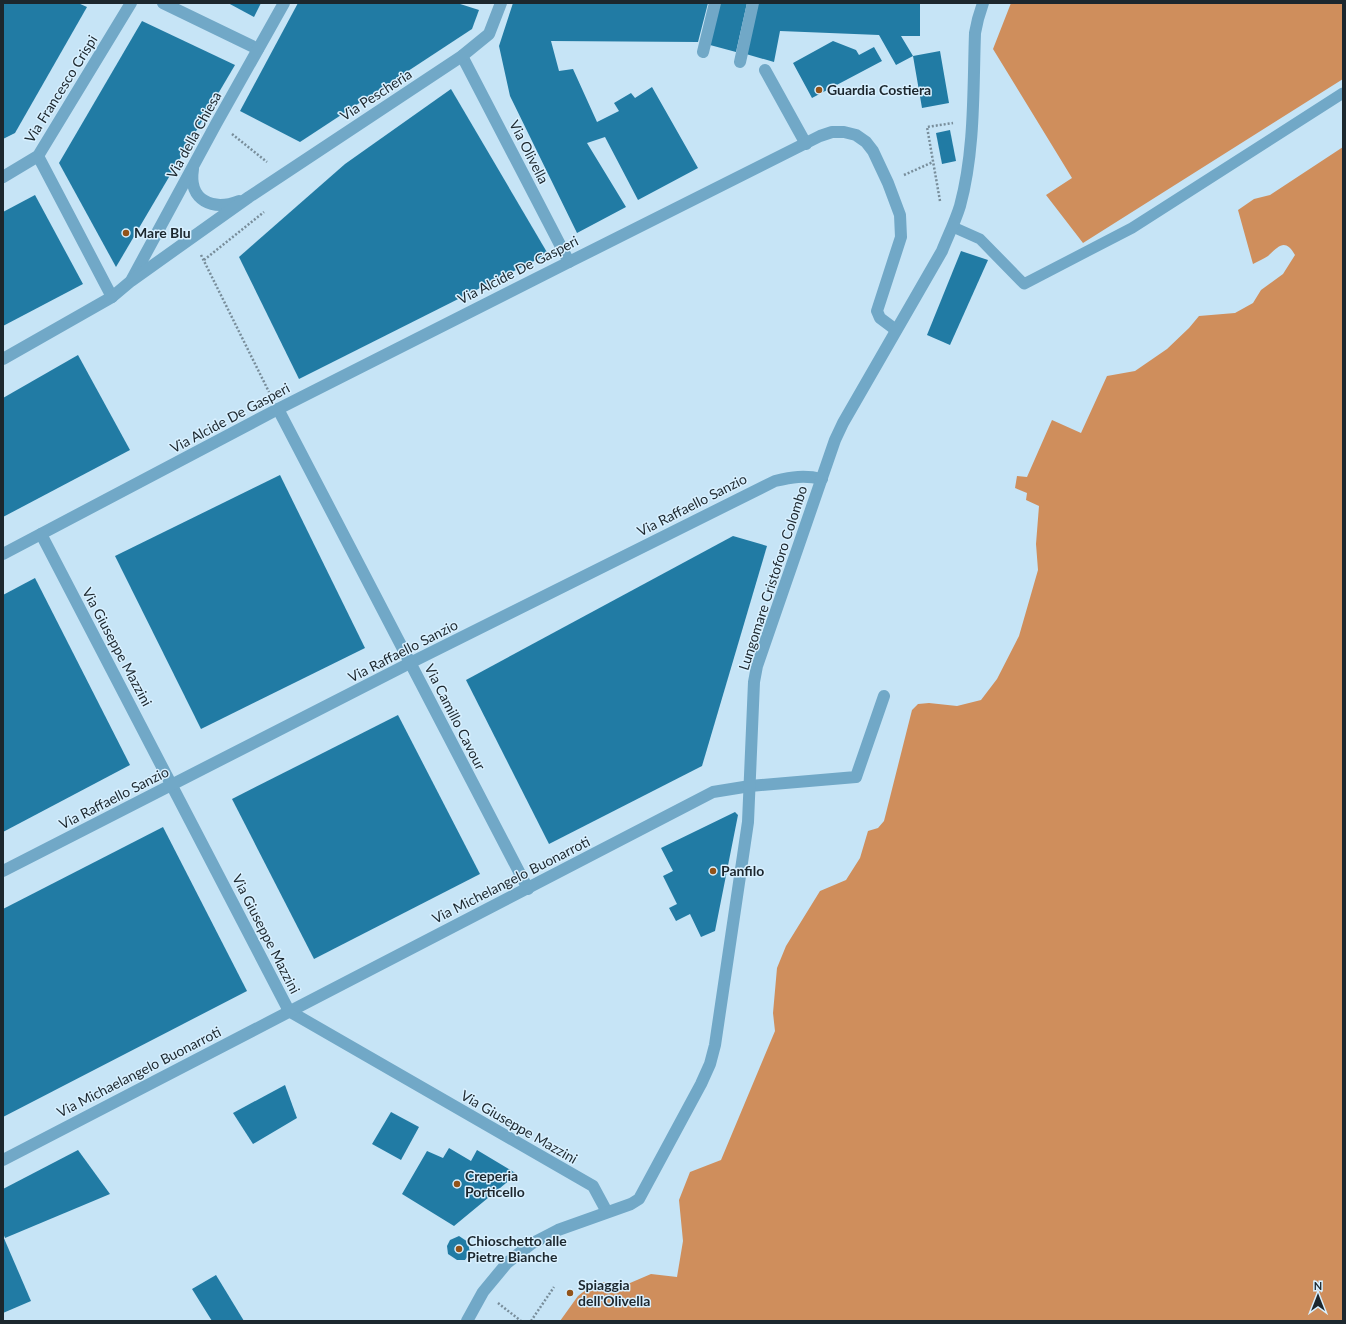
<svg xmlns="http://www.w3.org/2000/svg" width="1346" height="1324" viewBox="0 0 1346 1324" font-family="Lato,sans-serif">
  <rect width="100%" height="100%" fill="#c6e4f6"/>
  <!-- water -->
  <g fill="#cf8e5c">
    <path d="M1011,3H1343V79L1083,243L1046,195L1072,178L993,49Z"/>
    <path d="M1343,147V1321H560L578,1296L596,1282L630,1283L651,1274L677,1277L683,1241L679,1200L690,1172L721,1160L775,1031L773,1013L777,968L786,946L820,891L846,880L860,858L868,831L878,828L884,821L912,710L918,704L929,703L957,706L981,700L997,679L1019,636L1038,570L1036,544L1039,506L1026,500L1027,493L1015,488L1017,476L1027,477L1052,420L1081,433L1107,376L1135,371L1167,349L1189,328L1199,316L1235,313L1253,303L1261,290L1283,274L1295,255C1285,238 1279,246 1268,256C1264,259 1258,261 1253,264L1238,210L1254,199L1270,195Z"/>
  </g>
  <!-- building -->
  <g fill="#217ba4">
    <path d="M3,3H78L87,7L15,133L3,139Z"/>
    <path d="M228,3H261L254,17Z"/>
    <path d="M298,3H457L479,10L472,29L300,142L240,111Z"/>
    <path d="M513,3H708L698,42L551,41L559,71L573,69L597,122L619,111L614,103L631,93L635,98L652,87L698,168L638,200L605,137L587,143L626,207L577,233L510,96L499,46Z"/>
    <path d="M719,3H747L736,52L710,45Z"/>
    <path d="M757,3H920V36H901L913,56L940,51L949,103L922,108L913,56L896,65L879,35L780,31L774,62L746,54Z"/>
    <path d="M142,21L235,65L116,267L59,163Z"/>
    <path d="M833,41L856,50L859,55L874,47L882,61L812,98L793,63Z"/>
    <path d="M451,89L548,254L299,379L239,257L345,164Z"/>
    <path d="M950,130L956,161L942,164L936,133Z"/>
    <path d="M35,195L83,284L3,326V212Z"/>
    <path d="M961,251L988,260L950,345L927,335Z"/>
    <path d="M78,355L130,450L3,517V398Z"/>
    <path d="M280,475L365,648L201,729L115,556Z"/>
    <path d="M733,536L767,546L702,766L549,844L466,680Z"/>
    <path d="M35,578L130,765L3,832V595Z"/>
    <path d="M398,715L480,874L314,959L232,799Z"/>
    <path d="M735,812L738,815L715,931L701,937L690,914L676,921L669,908L677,904L663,876L673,871L661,848Z"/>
    <path d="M163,827L247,991L3,1117V909Z"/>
    <path d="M285,1085L297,1118L253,1144L233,1113Z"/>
    <path d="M391,1112L419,1127L401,1160L372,1144Z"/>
    <path d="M449,1148L471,1161L477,1150L517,1174L454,1226L402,1194L427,1151L443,1158Z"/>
    <path d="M78,1150L110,1194L5,1238L3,1233V1189Z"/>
    <path d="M3,1236L31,1301L3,1313Z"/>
    <path d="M459,1236L468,1242L470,1253L465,1260H457L448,1254L447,1246L450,1240Z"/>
    <path d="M216,1275L244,1321H212L192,1289Z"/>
  </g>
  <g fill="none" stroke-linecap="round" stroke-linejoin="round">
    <!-- path -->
    <g stroke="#788d9a" stroke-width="2.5" stroke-dasharray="2 2" stroke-linecap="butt">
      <path d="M232,134L267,162"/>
      <path d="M904,175L933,162"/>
      <path d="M940,201L927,127L953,123"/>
      <path d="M201,255L269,392"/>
      <path d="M204,260L264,212"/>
      <path d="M498,1303L521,1321"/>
      <path d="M531,1321L554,1287"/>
    </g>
    <!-- lane -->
    <path stroke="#71a8c7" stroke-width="11" d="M953,227L980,239L1024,284L1132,228L1343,93"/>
    <!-- street -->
    <g stroke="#71a8c7" stroke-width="12">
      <path d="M163,3L258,49"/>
      <path d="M703,52L715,3"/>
      <path d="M462,56L569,262"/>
      <path d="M740,62L753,3"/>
      <path d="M765,70L806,144"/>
      <path d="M38,156L112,297"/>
      <path d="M193,169C188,201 213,211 239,201"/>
      <path d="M3,177L38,156L131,3"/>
      <path d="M132,279L216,124L284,3"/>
      <path d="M3,359L112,297L131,281L249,197L462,56L489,34L501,3"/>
      <path d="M278,409L528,889"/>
      <path d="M41,534L289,1011L593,1186L607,1212"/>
      <path d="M3,554L278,409L569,262L820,136L832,132H844L856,135L866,142L873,151L888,183L900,215L901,237L877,311L880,318L896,330"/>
      <path d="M3,871L410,663L775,481C792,477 804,475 822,479"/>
      <path d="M3,1160L713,792L750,786L856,777L884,696"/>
      <path d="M467,1321L483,1292L507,1263L531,1244L558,1230L631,1204L639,1199L701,1084L710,1064L715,1045L748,822L754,682L757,666L835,440L843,423L942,251C948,236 955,222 960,206C975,151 973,90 975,33L978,19L983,3"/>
    </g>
  </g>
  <!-- markers -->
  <g fill="#92531a" stroke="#d8f0ff" stroke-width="1.5">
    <circle cx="819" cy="90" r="4"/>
    <circle cx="126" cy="233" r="4"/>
    <circle cx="713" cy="871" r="4"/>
    <circle cx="457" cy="1184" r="4"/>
    <circle cx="459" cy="1249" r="4"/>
    <circle cx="570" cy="1293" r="4"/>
  </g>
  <g text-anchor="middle" stroke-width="3" stroke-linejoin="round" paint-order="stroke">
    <!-- street labels -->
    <g font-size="14" fill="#1c272e" stroke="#d8f0ff">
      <text transform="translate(61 89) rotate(-58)" y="5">Via Francesco Crispi</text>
      <text transform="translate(376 95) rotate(-33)" y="5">Via Pescheria</text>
      <text transform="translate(194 135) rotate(-61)" y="5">Via della Chiesa</text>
      <text transform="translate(529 152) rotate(63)" y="5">Via Olivella</text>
      <text transform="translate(518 270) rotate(-27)" y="5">Via Alcide De Gasperi</text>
      <text transform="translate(230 418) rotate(-28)" y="5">Via Alcide De Gasperi</text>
      <text transform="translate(692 505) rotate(-27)" y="5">Via Raffaello Sanzio</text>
      <text transform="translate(773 578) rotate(-72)" y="5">Lungomare Cristoforo Colombo</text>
      <text transform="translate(117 647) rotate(62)" y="5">Via Giuseppe Mazzini</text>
      <text transform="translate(403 651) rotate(-27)" y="5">Via Raffaello Sanzio</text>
      <text transform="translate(455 717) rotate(63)" y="5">Via Camillo Cavour</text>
      <text transform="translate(114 798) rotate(-27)" y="5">Via Raffaello Sanzio</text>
      <text transform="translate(511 880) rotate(-27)" y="5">Via Michelangelo Buonarroti</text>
      <text transform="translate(266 934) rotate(63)" y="5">Via Giuseppe Mazzini</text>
      <text transform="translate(139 1072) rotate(-27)" y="5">Via Michaelangelo Buonarroti</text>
      <text transform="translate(519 1127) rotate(30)" y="5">Via Giuseppe Mazzini</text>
    </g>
    <!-- poi labels -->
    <g font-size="14" font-weight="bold" fill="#1c272e" stroke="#d8f0ff" text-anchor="start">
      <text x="827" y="95">Guardia Costiera</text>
      <text x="134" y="238">Mare Blu</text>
      <text x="721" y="876">Panfilo</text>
      <text x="465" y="1181">Creperia<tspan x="465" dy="16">Porticello</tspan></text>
      <text x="467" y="1246">Chioschetto alle<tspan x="467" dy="16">Pietre Bianche</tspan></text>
      <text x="578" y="1290">Spiaggia<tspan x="578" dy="16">dell'Olivella</tspan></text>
    </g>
  </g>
  <!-- border -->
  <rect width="1346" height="1324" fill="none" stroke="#1c272e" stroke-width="8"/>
  <!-- north arrow -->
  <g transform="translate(1318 1296)" stroke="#d8f0ff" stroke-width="3" paint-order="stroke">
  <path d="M0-3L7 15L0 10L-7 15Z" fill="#1c272e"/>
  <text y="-6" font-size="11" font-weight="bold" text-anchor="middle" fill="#1c272e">N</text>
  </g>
</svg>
